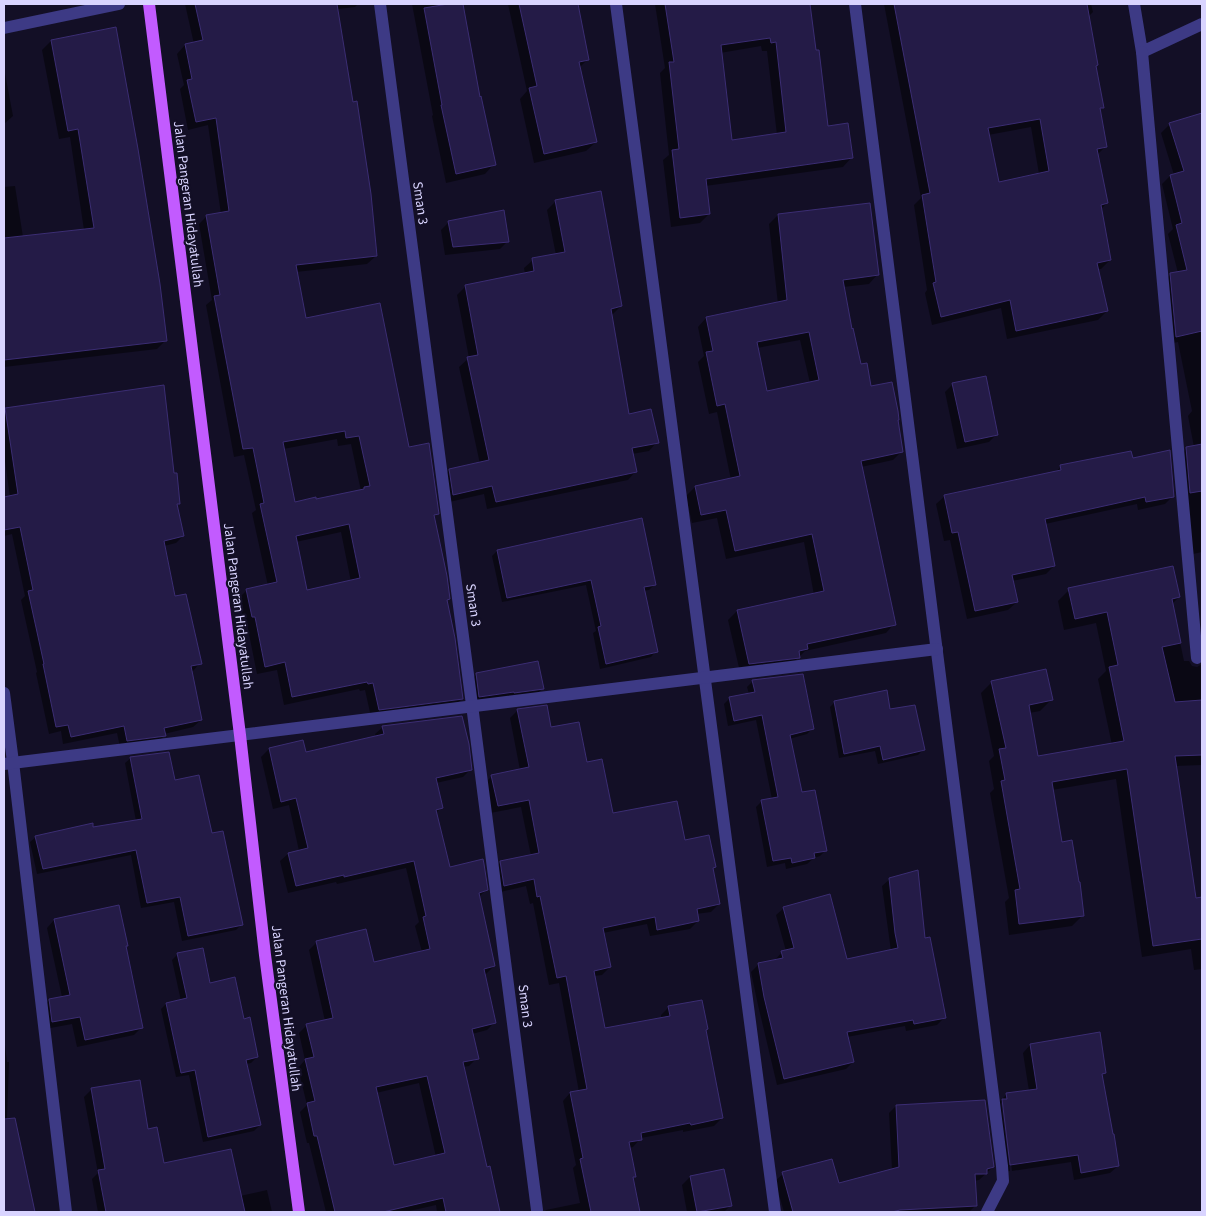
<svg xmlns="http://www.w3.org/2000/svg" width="1206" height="1216" viewBox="0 0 1206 1216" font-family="'Source Sans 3',sans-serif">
  <rect width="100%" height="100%" fill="#130f26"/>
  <!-- shadow -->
  <g fill="#0007" fill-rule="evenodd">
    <path d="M185,4H358L355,7L338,9L339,12L337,14L376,256L367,264L296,272L304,320L408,448L437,513L433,518L449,599L446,601L462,699L453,707L371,717L365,690L360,691L359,689L284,705L277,670L257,674L247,624L244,625L239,598L247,590L268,586L252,513L256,510L244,455L234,457L206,305L212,300L199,224L207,216L221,214L208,125L188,130L180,89L184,85L177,54L185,45L194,44ZM337,439L338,446L351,444L361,491L294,503L283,449ZM341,532L351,582L307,591L296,542Z"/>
    <path d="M412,4H462L479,98L494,164L485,174L446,183L432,116L433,115Z"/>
    <path d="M508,4H576L588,59L579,68L596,142L586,151L534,163L520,99L527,91Z"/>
    <path d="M655,4H809L815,51L826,128L852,157L843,167L705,186L709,214L700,223L671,227L663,160L669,155L660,73L665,68ZM761,46L762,51H767L777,135L731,142L720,53Z"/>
    <path d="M884,4H1091L1093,12L1088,17L1102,107L1099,111L1106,146L1097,155L1107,203L1101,209L1110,260L1101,269H1098L1107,311L1098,320L1007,339L1001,308L932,325L925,293L927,290L914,205L921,198ZM1031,127L1039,174L998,183L988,135Z"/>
    <path d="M51,41L166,340L157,349L4,367V187L15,186L23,237L84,230L70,137L59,139L42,50Z"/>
    <path d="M4,68L13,116L4,124Z"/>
    <path d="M1202,114V552L1193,554L1178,457L1187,448L1194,447L1188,416L1192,411L1178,342L1168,344L1162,283L1171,274L1178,273L1168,234L1173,229L1162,184L1170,176L1174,175L1161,133L1170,124Z"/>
    <path d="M556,201L621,306L613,314L611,315L628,415L657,442L649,451L632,454L636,471L628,480L487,509L484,494L445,503L441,478L450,470L480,464L459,367L469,358L457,295L466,286L525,274L524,268L533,260L556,255L547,210Z"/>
    <path d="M778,215L877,275L869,284L843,287L851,330L860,365L870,388L897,420L902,451L893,460L861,467L894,624L886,633L805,651L790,666L740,672L728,620L737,611L814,595L804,542L726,559L717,518L692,523L686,496L695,487L731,480L717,412L709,414L698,362L704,356L698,327L706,318L778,304L769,224ZM800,340L810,383L767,392L757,348Z"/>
    <path d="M449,222L508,241L500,249L445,255L441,230Z"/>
    <path d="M953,384L997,434L989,442L957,449L945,392Z"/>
    <path d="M6,409L173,474L179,503L177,506L183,536L176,543L164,546L174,597L200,663L193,671H191L201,720L193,727L164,734L165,735L157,743L120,747L117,733L63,744L61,731L49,734L36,673L37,672L21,600L25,596L12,534L4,536V498L10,497L4,454V411Z"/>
    <path d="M1132,459L1173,496L1165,504L1138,510L1137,504L1045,524L1054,566L1046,574L1012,581L1017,602L1008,610L967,619L950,540L944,541L936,504L945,496L1054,473L1061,467Z"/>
    <path d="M497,551L655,584L649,590L643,591L656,651L651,657L600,669L593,633L596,631L586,585L502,602L492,556Z"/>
    <path d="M1069,590L1179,597L1172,604L1184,661H1189L1192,666L1197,667L1202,664V765L1175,766L1195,899L1202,898V969L1194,970L1191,949L1142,957L1116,779L1052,790L1061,843L1083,915L1072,926L1009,935L1005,902L1009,898L990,793L994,789L989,761L994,756L981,693L992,682L1051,700L1040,711L1029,713L1037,757L1112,745L1098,679L1106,671L1096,623L1064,630L1058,601Z"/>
    <path d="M477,674L542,689L534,697L471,705L468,683Z"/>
    <path d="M753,681L813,728L807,734L789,739L801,794L826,850L820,856L814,858L807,864L786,869L785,863L767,867L756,807L762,801L772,799L756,720L728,726L724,704L730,698L749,694L747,687Z"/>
    <path d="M835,702L889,711L923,750L918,755L878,764L875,751L839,758L830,707Z"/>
    <path d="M518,710L550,729L586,764L612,815L684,841L715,867L712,870L719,904L711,912L696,914L698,921L690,929L650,936L647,924L603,933L610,967L602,975L594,976L604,1030L661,1019V1015L668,1008L701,1001L705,1030L722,1118L714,1126L683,1132V1130L641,1138L633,1147L629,1148L634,1176L632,1179L638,1210L636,1212H544L546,1210L580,1203L573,1168L576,1165L563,1101L570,1093L579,1092L559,983L549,985L533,903L530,904L526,886L496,893L493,870L501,862L531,856L521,807L490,813L484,784L492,776L520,770L510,718Z"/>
    <path d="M383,727L471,769L463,777L436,783L441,808L436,813L449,868L486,890L478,898L494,966L486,974H483L494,1023L487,1030L472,1034L477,1058L469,1066L463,1067L486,1169L489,1168L499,1212H437L436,1205L405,1212H326L309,1143H307L300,1112L307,1105L298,1068L305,1060L299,1033L307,1025L325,1021L309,950L317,942L373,964L422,952L415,926L419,922L406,868L337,884L336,882L288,893L280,861L288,854L299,851L289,805L273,809L261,757L269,749L302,741L305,753L376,737L375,734ZM419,1083L436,1157L393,1166L376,1093Z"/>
    <path d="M131,758L211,835L242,924L236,930L182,941L174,902L141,908L131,855L37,874L30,842L36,837L136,821L125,763Z"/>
    <path d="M890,879L924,939L945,1017L937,1025L906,1031L905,1026L847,1037L853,1062L846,1069L777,1085L758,1005L751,972L759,964L775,961V960L782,952L786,951L776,915L784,908L846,961L891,951L882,886Z"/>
    <path d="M54,920L125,947L142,1027L134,1035L77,1047L72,1024L45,1029L42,1007L50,1000L62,997L47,928Z"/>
    <path d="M178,954L209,984L257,1057L251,1063L246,1064L260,1125L254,1131L203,1142L189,1075L176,1077L161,1009L166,1004L181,1001L172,960Z"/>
    <path d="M4,1037L7,1062H9L6,1146L19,1144L34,1212H4Z"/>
    <path d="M1030,1045L1105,1072L1101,1076L1118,1166L1110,1173L1074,1180L1071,1162L1012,1171L1003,1101L1001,1103L1010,1171L1003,1172L999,1102L1007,1094L1029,1091L1023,1053Z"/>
    <path d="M91,1090L147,1130L163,1165L240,1196L267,1190L272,1212H98L92,1179L98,1173L84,1097Z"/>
    <path d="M896,1106L993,1167L979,1180L974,1181L975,1206L969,1212H868L867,1211L863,1212H784L775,1181L783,1174L838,1184L892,1170L889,1113ZM985,1172L982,1175L969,1176V1173Z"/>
    <path d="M723,1171L731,1205L724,1212H687L682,1185L690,1177Z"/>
  </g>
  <!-- building -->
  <g fill="#241b47" stroke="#3b2d73" fill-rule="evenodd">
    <path d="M195,4H337L353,102L357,101L371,194L377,256L296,265L306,318L380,303L409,447L429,443L439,514L434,515L447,576L450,599L447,600L455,638L463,699L379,710L373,683L368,684L367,682L292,697L285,662L265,667L255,617H252L246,589L277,582L260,504L264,503L253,448L243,449L214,296L220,295L206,215L229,211L216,118L196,122L187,80L192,79L185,44L203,40ZM345,431L346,438L359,436L370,486L364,487V489L316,499V497L295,502L283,442ZM349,524L360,578L307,590L296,536Z"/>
    <path d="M448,4H463L480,97L481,96L496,165L456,174L441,105H442L424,8Z"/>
    <path d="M519,4H578L589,60L579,62L597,142L544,154L529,88L537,86Z"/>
    <path d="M665,4H810L816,50H819L828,126L848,123L853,158L706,179L710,214L680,218L672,150L679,149L669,62H674ZM770,38L771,43L776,42L786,132L732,140L721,45Z"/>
    <path d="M894,4H1087L1098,65L1096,66L1104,108H1100L1107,147L1097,149L1108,203L1101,205L1111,260L1097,263L1108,311L1016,331L1010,300L941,317L933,283L936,282L922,195L930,193ZM1040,119L1049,171L999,182L988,128Z"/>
    <path d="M116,27L138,149L160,284L167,341L4,360V238L94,228L78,129L68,131L51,40Z"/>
    <path d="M1202,113V331L1176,337L1170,273L1187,270L1176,225L1182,223L1170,175L1184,171L1169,123Z"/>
    <path d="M601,191L622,306L611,309L629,414L651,409L659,443L632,448L637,472L496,502L492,486L453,495L449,469L489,460L467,357L478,355L465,285L534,271L532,258L565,252L555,200Z"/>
    <path d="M870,203L879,275L843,280L852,329L853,328L861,364L867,363L871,386L892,382L898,411L899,420H898L903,452L861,461L896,625L807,644L808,649L799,651L800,658L749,664L737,610L824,591L812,534L735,551L726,510L701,515L695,486L740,476L725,404L717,406L706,352L713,351L706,317L787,300L778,214ZM809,332L819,380L767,391L757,342Z"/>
    <path d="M504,210L509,242L453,247L448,221Z"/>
    <path d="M986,376L998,435L965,442L952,383Z"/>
    <path d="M164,385L174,473H177L180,504H177L184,536L164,541L175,596L186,594L202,664L191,666L202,720L164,728L166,736L127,741L124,726L71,737L68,725L56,727L43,664H44L28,591L33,590L20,527L4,530V497L18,494L5,408Z"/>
    <path d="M1202,444V491L1190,493L1186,447Z"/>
    <path d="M1170,450L1174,497L1146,502L1145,497L1045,519L1055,566L1012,575L1018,602L975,611L958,532L952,533L944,495L1061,470L1060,465L1131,451L1133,458Z"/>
    <path d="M642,518L656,585L644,587L658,652L606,664L598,627L601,626L591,580L507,598L497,550Z"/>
    <path d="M1173,566L1180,597L1172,599L1181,643L1162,647L1175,702L1202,700V755L1175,756L1196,898L1202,897V939L1153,946L1127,769L1052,782L1062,842L1072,840L1079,882H1080L1084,916L1019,924L1015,890L1020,889L1001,781L1005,780L999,749L1006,748L991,681L1046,669L1053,700L1029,705L1038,756L1124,741L1109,667L1118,665L1107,612L1075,619L1068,588Z"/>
    <path d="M538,661L544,689L514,693V692L479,697L476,673Z"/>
    <path d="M803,674L814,729L790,735L802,792L815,790L827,851L814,853L815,858L792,863L791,858L773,861L761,800L778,797L762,715L734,721L729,697L755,692L752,680Z"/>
    <path d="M887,690L890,709L915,705L925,750L883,760L880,746L844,754L834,701Z"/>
    <path d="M547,705L551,727L579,722L587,762L602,759L613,813L677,801L685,840L709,835L716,867L713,868L720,904L697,909L699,921L657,930L655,917L603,928L611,967L594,971L605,1028L670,1016L668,1006L702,1000L708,1029L706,1030L723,1118L691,1125L690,1123L641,1133L642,1140L629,1142L636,1177H633L640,1212H591L580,1159L583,1158L570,1092L587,1089L566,976L557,978L540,896L537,897L534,879L504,886L500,861L539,853L529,800L498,806L491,775L529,767L517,709Z"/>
    <path d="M462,716L469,744L472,770L436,778L443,808L436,810L450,867L483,859L484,864L488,890L479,893L495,966L484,969L496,1023L472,1029L479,1059L463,1062L487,1167L490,1166L500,1212H446L443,1198L383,1212H335L317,1136H314L307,1103L315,1101L305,1059L314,1057L306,1024L333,1018L316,941L366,929L374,962L430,949L423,917L426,916L414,861L344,877V875L296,886L288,853L308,848L296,798L281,802L269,748L303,740L306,752L384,734L382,726ZM427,1076L445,1153L394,1165L376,1087Z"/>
    <path d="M169,752L175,780L199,775L212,833L223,831L243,925L188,936L180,897L147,903L136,850L43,869L35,836L93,823V827L142,819L130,757Z"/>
    <path d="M918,870L925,938L930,937L946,1018L914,1024L913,1020L847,1032L854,1062L784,1079L764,997L758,963L783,958L781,951L794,948L783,907L830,894L847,959L898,948L895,933L889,878Z"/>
    <path d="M119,905L128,946H126L143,1028L85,1040L80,1017L52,1022L49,999L70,995L54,919Z"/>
    <path d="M203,948L210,983L235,977L244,1019L250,1017L258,1057L246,1060L261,1125L208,1137L195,1070L181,1073L166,1003L187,998L177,953Z"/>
    <path d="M1100,1032L1106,1073L1102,1074L1113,1134H1114L1119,1166L1081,1173L1078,1155L1010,1165L1002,1099H1007L1006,1093L1037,1089L1030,1044Z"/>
    <path d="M140,1080L148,1129L157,1127L164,1163L231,1149L245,1212H106L98,1170L105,1169L91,1088Z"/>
    <path d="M985,1100L994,1167L987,1169V1174H975L977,1206L900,1210L892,1212H793L782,1172L832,1159L839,1183L899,1167L896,1105Z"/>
    <path d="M15,1118L35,1212H4V1119Z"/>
    <path d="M724,1169L732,1206L697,1212L690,1176Z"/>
  </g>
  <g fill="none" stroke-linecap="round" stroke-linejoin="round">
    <!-- street -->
    <g stroke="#3d3a85" stroke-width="12">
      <path d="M380,4L472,705L537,1210"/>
      <path d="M616,4L775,1212"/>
      <path d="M855,4L1002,1166L1003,1181L987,1212"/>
      <path d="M1134,4L1142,52L1202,24"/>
      <path d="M4,28L119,4"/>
      <path d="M1142,52L1197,658"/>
      <path d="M4,693L13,762L66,1212"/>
      <path d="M4,764L937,649"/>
    </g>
    <!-- primary -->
    <path stroke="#c25bff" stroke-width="12" d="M149,4L240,735L265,955L299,1212"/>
  </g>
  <g text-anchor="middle" stroke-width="4.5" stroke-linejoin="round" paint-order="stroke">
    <!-- street labels -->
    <g font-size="14" fill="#d9d4ff" stroke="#130f26">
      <text transform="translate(421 203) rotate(82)" y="5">Sman 3</text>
      <text transform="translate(189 204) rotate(83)" y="5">Jalan Pangeran Hidayatullah</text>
      <text transform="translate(474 605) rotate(82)" y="5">Sman 3</text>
      <text transform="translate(239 606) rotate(83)" y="5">Jalan Pangeran Hidayatullah</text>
      <text transform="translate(526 1006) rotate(83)" y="5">Sman 3</text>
      <text transform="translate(287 1008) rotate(83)" y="5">Jalan Pangeran Hidayatullah</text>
    </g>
  </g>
  <!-- border -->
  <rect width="1206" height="1216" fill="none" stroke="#d9d4ff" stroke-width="10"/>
</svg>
